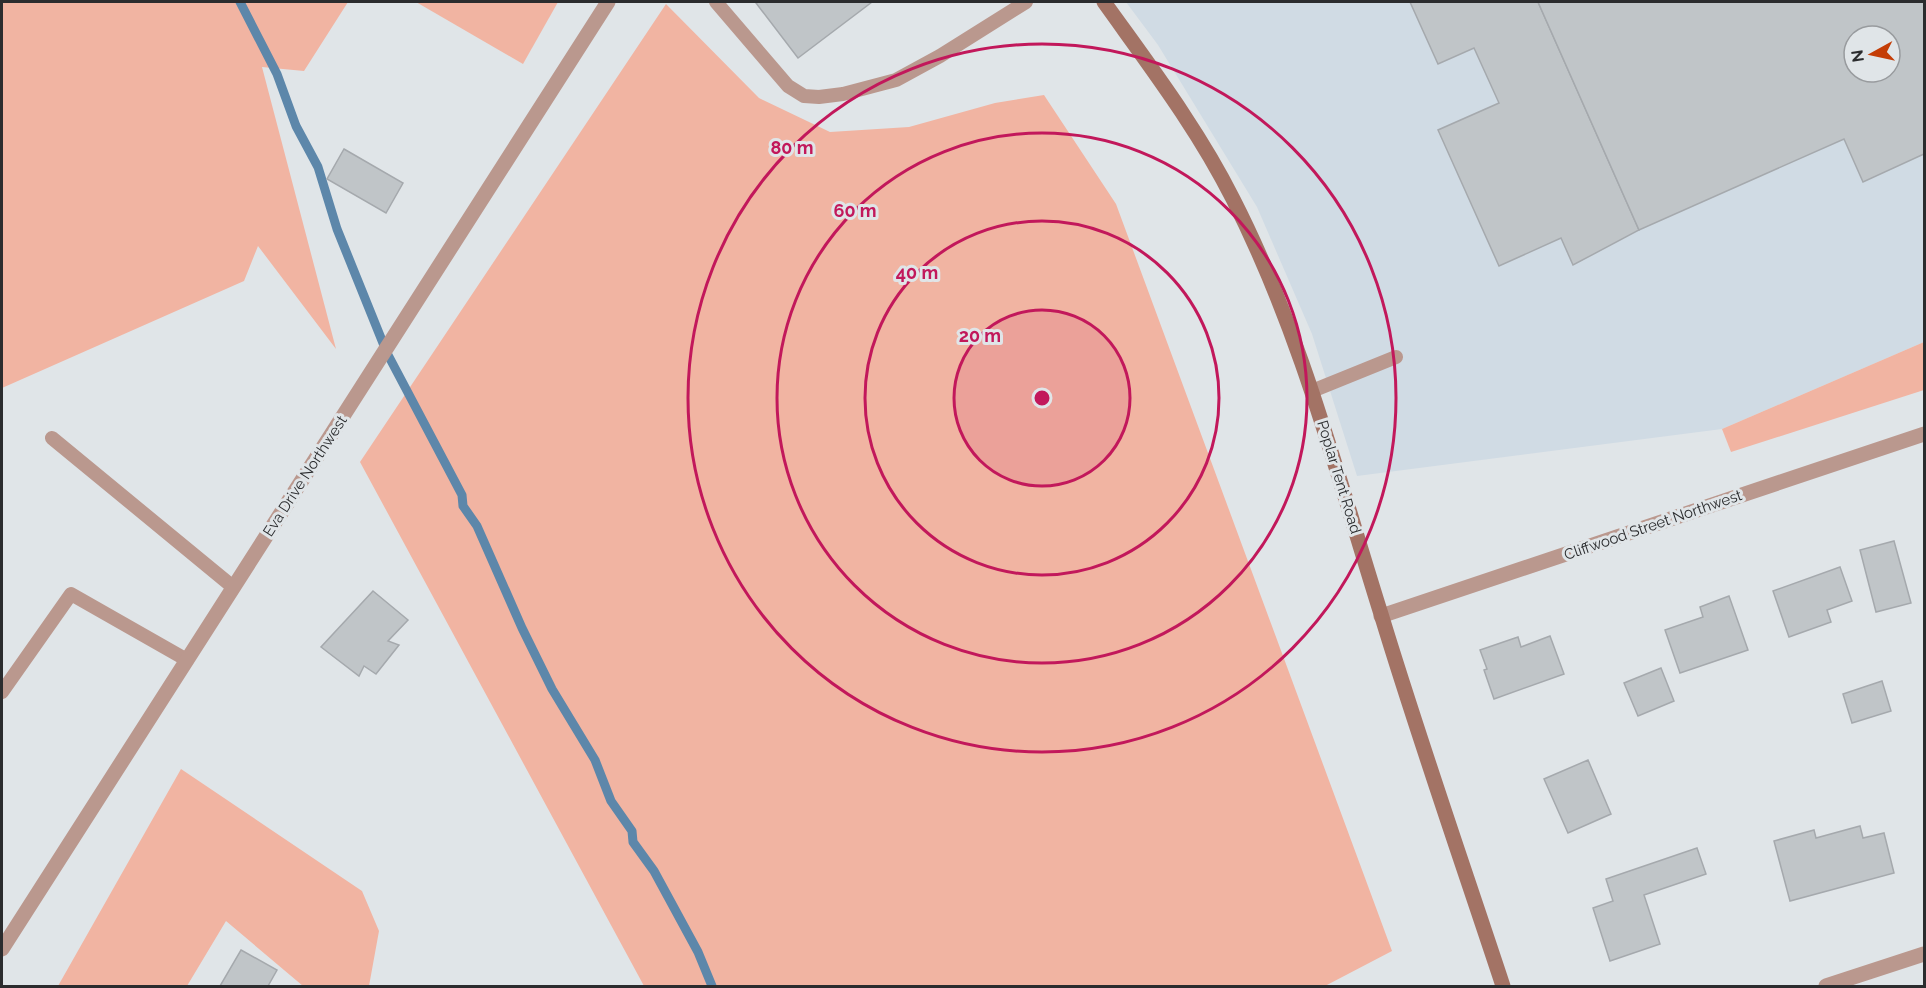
<svg xmlns="http://www.w3.org/2000/svg" width="1926" height="988" viewBox="0 0 1926 988" font-family="Raleway,sans-serif">
  <rect width="100%" height="100%" fill="#e0e5e8"/>
  <!-- built -->
  <path fill="#d0dbe4" fill-rule="evenodd" d="M1126,2H1924V342L1722,429L1357,476L1312,334L1257,207L1158,45ZM1854,36H1890V72H1854Z"/>
  <!-- green -->
  <g fill="#f1b4a2">
    <path d="M2,2H348L304,71L262,67L336,349L258,246L244,281L2,388Z"/>
    <path d="M416,2H558L523,64Z"/>
    <path d="M666,4L759,98L830,132L909,127L995,103L1044,95L1116,204L1392,951L1325,986H644L360,462Z"/>
    <path d="M1924,342V390L1731,452L1722,429Z"/>
    <path d="M181,769L362,891L379,931L369,986H303L226,921L187,986H58Z"/>
  </g>
  <g fill="none" stroke-linecap="round" stroke-linejoin="round">
    <!-- stream -->
    <path stroke="#5d87aa" stroke-width="9" d="M240,2L277,74L296,126L318,167L337,229L387,353L462,495L463,506L477,526L522,628L552,689L595,760L611,801L632,831L633,842L654,871L698,952L712,986"/>
  </g>
  <!-- building -->
  <g fill="#c0c5c8" stroke="#a5a9ad" stroke-width="1.5" fill-rule="evenodd">
    <path d="M758,2H872L798,58L756,3Z"/>
    <path d="M1410,2H1538L1639,230L1573,265L1561,238L1499,266L1438,130L1499,103L1474,48L1438,64Z"/>
    <path d="M1538,2H1924V154L1863,182L1844,139L1639,230ZM1854,36H1890V72H1854Z"/>
    <path d="M344,149L403,183L386,213L327,179Z"/>
    <path d="M1894,541L1911,603L1876,612L1860,550Z"/>
    <path d="M1840,567L1852,601L1827,610L1831,622L1789,637L1773,591Z"/>
    <path d="M373,591L408,620L388,641L399,645L376,674L364,666L359,676L321,647Z"/>
    <path d="M1729,596L1748,650L1680,673L1665,630L1703,617L1700,607Z"/>
    <path d="M1550,636L1564,674L1494,699L1484,670L1487,669L1480,650L1518,637L1521,647Z"/>
    <path d="M1661,668L1674,701L1638,716L1624,683Z"/>
    <path d="M1882,681L1891,711L1852,723L1843,694Z"/>
    <path d="M1588,760L1611,814L1568,833L1544,779Z"/>
    <path d="M1860,826L1863,838L1884,833L1894,873L1790,901L1774,841L1814,830L1816,838Z"/>
    <path d="M1697,848L1706,874L1644,895L1660,944L1610,961L1593,908L1613,901L1606,879Z"/>
    <path d="M241,950L277,970L268,986H220Z"/>
  </g>
  <g fill="none" stroke-linecap="round" stroke-linejoin="round">
    <!-- lane -->
    <g stroke="#ba988e" stroke-width="14">
      <path d="M716,2L788,86L804,96L819,97L843,94L896,80L940,56L1026,2"/>
      <path d="M1312,391L1396,357"/>
      <path d="M52,438L233,587"/>
      <path d="M2,692L71,594L187,660"/>
    </g>
    <!-- street -->
    <g stroke="#ba988e" stroke-width="15">
      <path d="M1381,616L1924,434"/>
      <path d="M2,949L608,2"/>
      <path d="M1826,986L1924,954"/>
    </g>
    <!-- secondary -->
    <path stroke="#a37365" stroke-width="15" d="M1104,2C1149,65 1198,129 1233,199C1300,330 1337,474 1381,614C1419,739 1462,862 1503,986"/>
  </g>
  <!-- distance rings -->
  <circle cx="1042" cy="398" r="88" fill="#c2185b" fill-opacity=".12"/>
  <g fill="none" stroke="#c2185b" stroke-width="3">
    <circle cx="1042" cy="398" r="88"/>
    <circle cx="1042" cy="398" r="177"/>
    <circle cx="1042" cy="398" r="265"/>
    <circle cx="1042" cy="398" r="354"/>
  </g>
  <g text-anchor="middle" stroke-width="6" stroke-linejoin="round" paint-order="stroke">
    <!-- street labels -->
    <g font-size="15" fill="#2b2c2e" stroke="#e0e5e8">
      <text transform="translate(305 476) rotate(-57)" y="5">Eva Drive Northwest</text>
      <text transform="translate(1339 477) rotate(73)" y="5">Poplar Tent Road</text>
      <text transform="translate(1653 525) rotate(-19)" y="5">Cliffwood Street Northwest</text>
    </g>
  </g>
  <circle cx="1042" cy="398" r="9" fill="#c2185b" stroke="#e0e5e8" stroke-width="3"/>
  <g font-size="18" text-anchor="middle" font-weight="bold" fill="#c2185b" stroke="#e0e5e8" stroke-width="6" stroke-linejoin="round" paint-order="stroke">
    <text x="792" y="154">80 m</text>
    <text x="855" y="217">60 m</text>
    <text x="917" y="279">40 m</text>
    <text x="980" y="342">20 m</text>
  </g>
  <!-- border -->
  <rect width="1926" height="988" fill="none" stroke="#2b2c2e" stroke-width="6"/>
  <!-- north arrow -->
  <g transform="translate(1872 54) rotate(262)"><circle r="28" fill="#e0e5e8" stroke="#989b9e" stroke-width="1.5"/>
  <path d="M0-4.5L10 22L0 15L-10 22Z" fill="#c43d06"/>
  <text y="-9" font-size="16" font-weight="bold" text-anchor="middle" fill="#2b2c2e">N</text>
  </g>
</svg>
